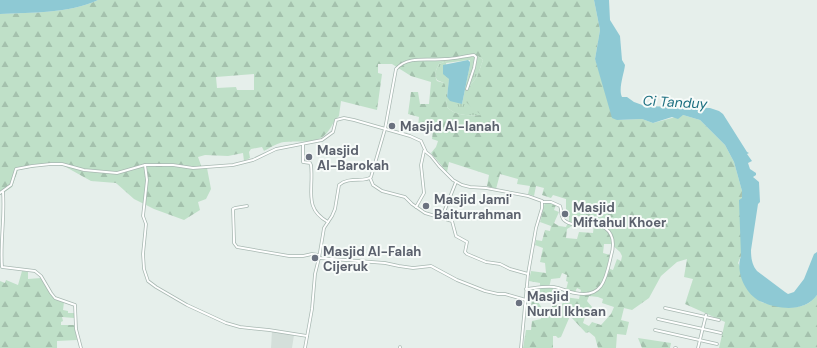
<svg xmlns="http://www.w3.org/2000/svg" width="817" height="348" viewBox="0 0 817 348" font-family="'DM Sans',sans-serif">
  <defs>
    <pattern id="grass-tufts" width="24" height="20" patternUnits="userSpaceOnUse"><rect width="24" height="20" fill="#bfe0c8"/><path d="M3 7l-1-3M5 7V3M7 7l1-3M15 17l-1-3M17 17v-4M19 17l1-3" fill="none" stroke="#a4c1ad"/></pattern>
    <pattern id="forest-firs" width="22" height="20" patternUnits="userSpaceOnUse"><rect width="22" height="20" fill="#bfe0c8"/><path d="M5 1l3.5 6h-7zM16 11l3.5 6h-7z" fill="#a4c1ad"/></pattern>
  </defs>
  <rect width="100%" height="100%" fill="#e6efeb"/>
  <!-- built -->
  <path fill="#d4dfda" d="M272,331L294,335L292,348H271Z"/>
  <!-- grass -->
  <path fill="url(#grass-tufts)" fill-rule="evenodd" d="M469,55L478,56L483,60L477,77L468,88L476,110L482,115C471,116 455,116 447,107L444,83L437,80C434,75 436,69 439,64L457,57ZM468,60H470V65L462,104L447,97L449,80L446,63Z"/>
  <!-- forest -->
  <g fill="url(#forest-firs)" fill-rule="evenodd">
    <path d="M98,0H594L600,30L595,59L617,120L642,119L653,123L683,115L700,120L725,145L734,162L742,191L741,256L738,263L761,302C780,307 803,314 817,295V348H719L725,322L685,304L693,279L684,277L687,259L677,262L661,276L649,298L632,310L624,308L621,320L629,322L626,335L617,334L616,348H598L595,337L589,332L586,333L570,316L561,337L558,338L556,336H553V348H523L526,330H531L532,321L541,319L539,312L532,313L531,301L538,302L542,308L552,309V301L549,298L540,297V283L529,281L531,271L546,273L545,263L540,262L543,248L535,245L536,240L542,241L545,230L550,231L551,226L540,222L545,202L556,205L554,210L559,212L554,223L559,226L566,227L569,220V211H566V199L553,195L551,198L542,195L544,188L536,186L534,196L528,194L530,186L517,184L518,179L500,174L496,189L487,186L489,175L449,162L447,172L431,153L436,147L438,141L432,139L433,131L418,127L419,117L408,114L411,92H418L420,104H429L431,82L411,76L392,64H378V73L382,74L377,110L341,101L339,116C332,122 330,133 321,138C310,144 296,140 284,142C277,143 270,148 264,151L262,147L251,149L249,152L250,158L244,161L243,153L228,156L205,155L198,157L202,168H207L211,189L206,199L198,202L200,210L184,220L154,209L134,199L116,183L91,181L64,166L53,164L18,170L12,187L0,195V14C33,12 68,14 98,0ZM469,55L478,56L483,60L477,77L468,88L465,99L467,103L481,115C471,116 455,116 447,107L445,85L444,83L437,81C434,75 436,69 439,64L457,57ZM254,74V90H237L236,87L217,88L216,77ZM574,215L582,217L580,223L594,225L593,233L579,232L577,239L566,238L567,229L572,226ZM604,244H611L620,252L622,256L621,261L617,259L613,270L607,268L610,255L603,253ZM562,273L567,275L566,281L568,282L566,290L575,292L577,288L581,290L579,299L564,297L562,305L556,304L557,298L552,296L553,288H549L551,279L560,278ZM589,296L598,297L603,299L602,303L614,307L611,314L601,325L592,322L589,326L583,323L585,317L593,314L592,307L587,301Z"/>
    <path d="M22,271L28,272V279L41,278C47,289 51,299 64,302L63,310L68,311V313H74V318L62,317L63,321L61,322V325H74L77,340L57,341V348H0V281L5,283L6,280L18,285Z"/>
    <path d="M638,338L671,343L670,348H642Z"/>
  </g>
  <!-- water -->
  <g fill="#8ec9d4">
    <path d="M0,0H98C68,14 33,12 0,14Z"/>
    <path d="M594,0H609L610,20L620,36L622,60L625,65C624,74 618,89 622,97H627L634,102L645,106L710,108L719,111L723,114L747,152L749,153L747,154L752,161L748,163L750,169L756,173V175L753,177L759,182L760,202L758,204L751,250C751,258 752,265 757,271L785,292L788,294L794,292L804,279L814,254L817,252V295C805,312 780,310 762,302C746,296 735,272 741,256L739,200L742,198V191L734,162L725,145L700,120L683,115L678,119L672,117L653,123L642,119L617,120L612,118L595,59L600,30Z"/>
    <path d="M468,60L470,62V65L462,104L450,101L447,97L449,79L443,74V65Z"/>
  </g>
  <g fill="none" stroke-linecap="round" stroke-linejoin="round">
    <!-- street casing -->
    <g stroke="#a8b8b2" stroke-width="3.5">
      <g id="street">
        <path d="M303,145V162L310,163L311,165C314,190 303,208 328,222"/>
        <path d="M145,165L147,180L143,216L146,224L143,254L144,269L148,281L156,287L187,305L226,323L240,327L269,330L307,336"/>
        <path d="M370,178L373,185L382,191L405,197L412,204L425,213L452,221L456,236L467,242L465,252L467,254L486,262L500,264L510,269L528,274"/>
        <path d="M3,192C5,216 0,243 2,267L35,271L41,276L51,293L55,298L75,305L76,329L81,348"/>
        <path d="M0,193L11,185L16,169L32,166L51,164H62L84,170L117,173L145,165H173L193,168L233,165L253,160L276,149L322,140L333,132L336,120L344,118L354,120L410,136L421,141L426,152L431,156L439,166L453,180L462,185L470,187L486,188L528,196L542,201V208L536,228L528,274L521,348"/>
        <path d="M247,206L235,208L233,209L234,239V243L237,247L289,256H303L312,254L319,255"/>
        <path d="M416,207L424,193L421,165L424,151"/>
        <path d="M442,217L456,182"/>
        <path d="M319,258L385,263L399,266L413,268L431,266L457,280L485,291L498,294H505L526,300H542"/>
        <path d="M526,289C535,288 545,286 554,287C561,288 568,292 575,293C603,299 606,278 611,256C614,246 615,235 605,228C597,222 573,229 564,220C560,216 562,210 560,206L551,202H542"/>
        <path d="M665,308L719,320"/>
        <path d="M658,319L721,333"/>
        <path d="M655,330L717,344"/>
        <path d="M400,347V348"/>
        <path d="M305,348L312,309L315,274L319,258L324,228L332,216L335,209L339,185C349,176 365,183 371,177L385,129L396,69C408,55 430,61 445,59C455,59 464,56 474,55L476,57L474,68L467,89"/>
        <path d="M675,348H676"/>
        <path d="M698,348L706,315"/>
      </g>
    </g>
    <!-- street -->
    <use href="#street" stroke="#fff" stroke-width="2"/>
  </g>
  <!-- markers -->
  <g fill="#6b7280" stroke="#f7fbf9" stroke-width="1.5">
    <circle cx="392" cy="126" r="4"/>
    <circle cx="309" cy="157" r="4"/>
    <circle cx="426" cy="206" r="4"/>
    <circle cx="565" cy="214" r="4"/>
    <circle cx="315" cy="258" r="4"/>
    <circle cx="519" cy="303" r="4"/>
  </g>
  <g text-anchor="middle" stroke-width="4" stroke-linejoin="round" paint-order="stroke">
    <!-- worship labels -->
    <g font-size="13" font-weight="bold" fill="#5b616d" stroke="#f7fbf9" text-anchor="start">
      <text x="400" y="131">Masjid Al-Ianah</text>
      <text x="317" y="155">Masjid<tspan x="317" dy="15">Al-Barokah</tspan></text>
      <text x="434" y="204">Masjid Jami'<tspan x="434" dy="15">Baiturrahman</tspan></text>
      <text x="573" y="212">Masjid<tspan x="573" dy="15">Miftahul Khoer</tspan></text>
      <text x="323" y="256">Masjid Al-Falah<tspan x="323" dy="15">Cijeruk</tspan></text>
      <text x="527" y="301">Masjid<tspan x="527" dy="15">Nurul Ikhsan</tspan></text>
    </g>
    <!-- water labels -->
    <g font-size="14" font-style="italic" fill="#1c6f80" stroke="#f7fbf9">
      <text transform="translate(675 102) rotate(3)" y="5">Ci Tanduy</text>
    </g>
  </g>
</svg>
